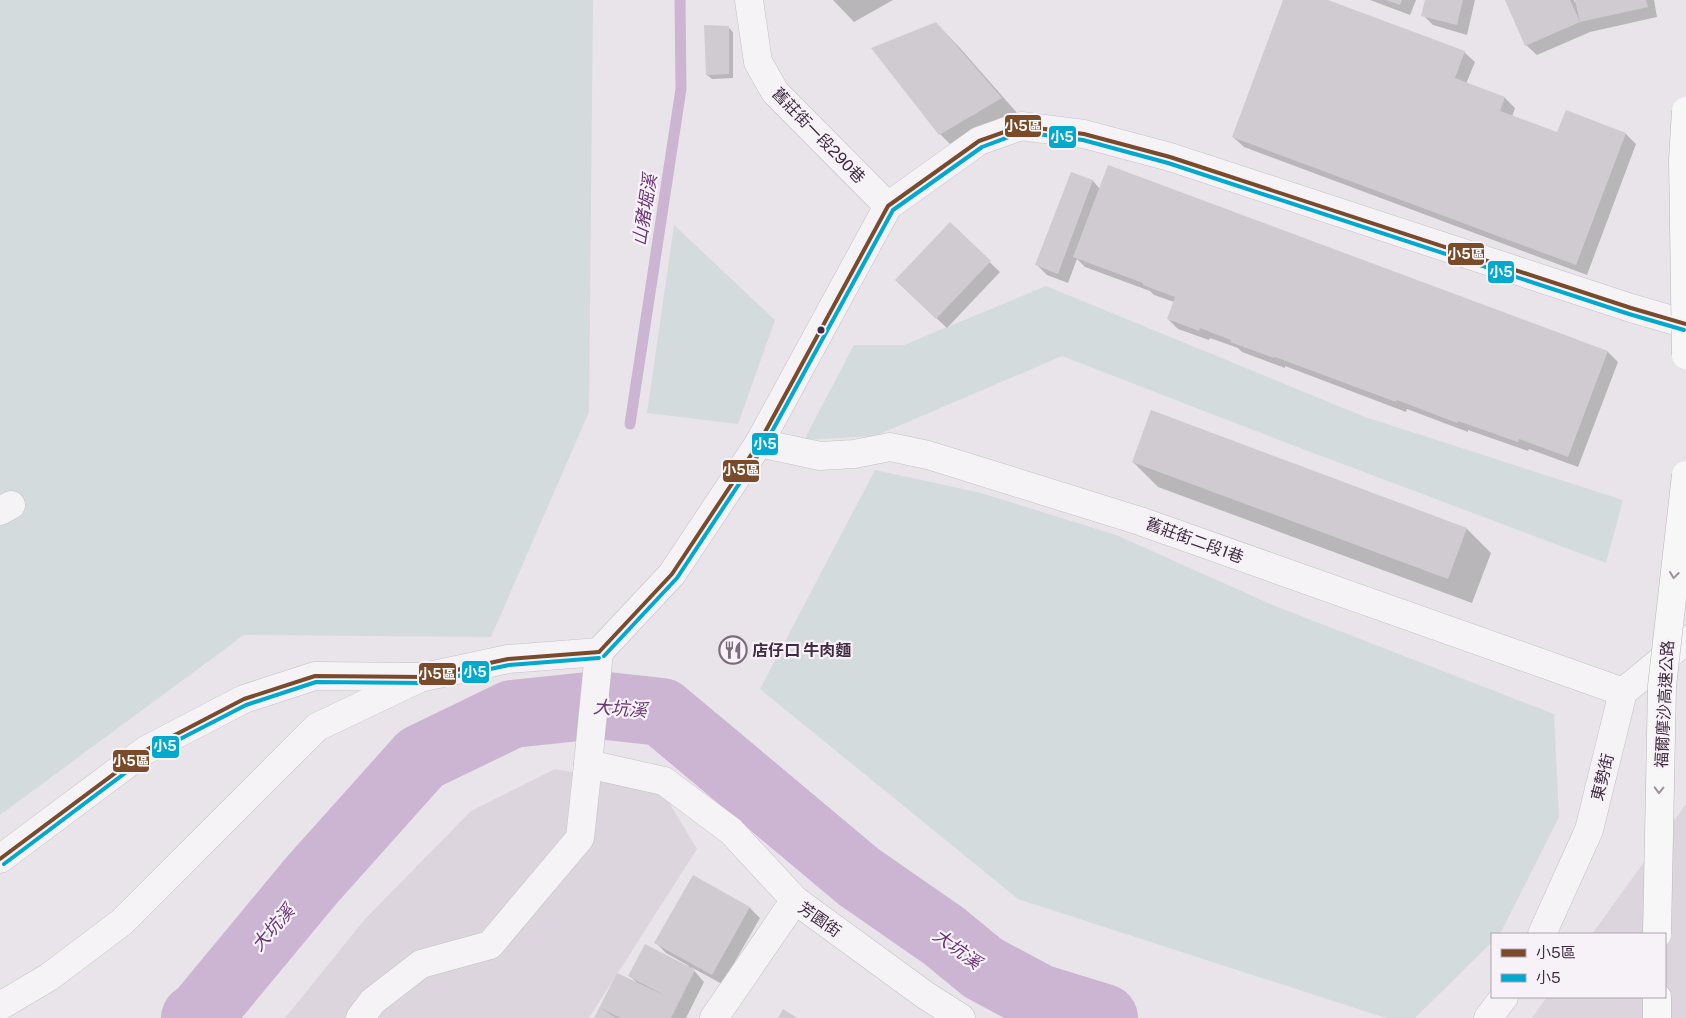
<svg xmlns="http://www.w3.org/2000/svg" width="1686" height="1018" viewBox="0 0 1686 1018" font-family="'Public Sans','Noto Sans TC',sans-serif">
  <rect width="100%" height="100%" fill="#e8e4e9"/>
  <!-- built -->
  <g fill="#dcd5de">
    <path d="M555,769L661,789L697,849L589,1018H285L366,918L471,811Z"/>
    <path d="M1686,804V1018H1532L1547,997H1665V934H1592Z"/>
  </g>
  <!-- green -->
  <g fill="#d4dbdd">
    <path d="M0,0H593L589,412L491,637L244,635L0,815Z"/>
    <path d="M674,225L775,320L738,424L647,413Z"/>
    <path d="M1046,286L1365,417L1623,500L1606,563L1284,442L1062,356L875,436L804,440L854,345H904Z"/>
    <path d="M875,470L981,493L1116,535L1275,606L1554,714L1559,817L1500,934H1492V942L1415,1018H1386L1018,899L760,689Z"/>
  </g>
  <!-- shadow -->
  <g fill="#0003">
    <path d="M833,0H893L854,22Z"/>
    <path d="M1285,0H1324L1464,52L1475,62L1466,84L1505,98L1515,108L1512,117L1558,134H1626L1636,144L1587,275L1244,147L1233,137Z"/>
    <path d="M1370,0H1416L1410,15Z"/>
    <path d="M1427,0H1475L1467,35L1433,25L1423,15Z"/>
    <path d="M1506,0H1574L1575,3L1576,0H1654L1657,17L1590,32L1537,55L1526,45Z"/>
    <path d="M936,23L960,48L1026,123L964,158L940,134Z"/>
    <path d="M728,27L733,32V78L712,79L707,75Z"/>
    <path d="M1109,166L1608,352L1618,362L1578,467L1529,449L1528,451L1468,430V432L1407,409L1406,412L1285,366V368L1242,352L1238,348L1210,338L1209,340L1178,329L1168,319L1174,302L1154,295L1150,291L1085,267L1077,259L1068,283L1047,275L1037,265L1071,173L1093,181L1100,189Z"/>
    <path d="M950,224L1000,272L947,328L906,290Z"/>
    <path d="M1152,412L1467,529L1491,553L1472,603L1158,487L1133,462Z"/>
    <path d="M693,876L750,908L760,918L722,984L691,967L704,982L686,1018H595L617,975L638,984L630,976L687,968L689,966L666,953L656,943Z"/>
  </g>
  <g fill="none" stroke-linecap="round" stroke-linejoin="round">
    <!-- stream -->
    <path stroke="#ccb4d3" stroke-width="11" d="M630,424L681,89L680,0"/>
    <!-- river -->
    <path stroke="#ccb4d3" stroke-width="68" d="M195,1018L200,1015L311,881L421,758L512,714L598,705L662,712L859,877L944,936L983,968L1039,998L1104,1018"/>
  </g>
  <!-- building -->
  <g fill="#d0cbd1">
    <path d="M1283,0H1328L1465,51L1455,78L1505,97L1500,111L1557,132L1566,110L1626,133L1576,265L1232,137Z"/>
    <path d="M1386,0H1402L1400,5Z"/>
    <path d="M1425,0H1463L1457,25L1421,16Z"/>
    <path d="M1505,0H1570L1580,22L1575,0H1646L1648,7L1580,22L1525,46Z"/>
    <path d="M936,22L1002,98L939,135L871,48Z"/>
    <path d="M704,25L729,26V74L706,75Z"/>
    <path d="M1108,165L1608,351L1568,457L1519,439L1518,442L1458,421L1457,423L1397,400L1396,402L1275,357L1274,358L1230,342L1231,340L1200,328L1199,331L1167,319L1175,297L1143,285V283L1073,257Z"/>
    <path d="M1071,172L1093,180L1058,274L1035,265Z"/>
    <path d="M950,222L991,261L936,319L895,280Z"/>
    <path d="M1151,410L1467,528L1448,579L1132,462Z"/>
    <path d="M693,875L750,907L712,975L654,943Z"/>
    <path d="M645,944L695,970L671,1018H621L600,1008L616,1018H594L617,973L666,996L628,976Z"/>
    <path d="M783,1009L797,1018H778Z"/>
  </g>
  <g fill="none" stroke-linecap="round" stroke-linejoin="round">
    <!-- minor casing -->
    <g stroke="#c5c1c6" stroke-width="29">
      <g id="minor">
        <path d="M749,0L758,62L775,92L888,206"/>
        <path d="M759,443L820,456L854,454L890,447L928,455L1140,521L1623,692"/>
        <path d="M0,511L11,505"/>
        <path d="M599,652L672,574L759,443L888,206L979,141L1021,126L1084,134L1170,157L1631,308L1686,324"/>
        <path d="M599,652L588,764L664,781L731,831L795,900"/>
        <path d="M0,859L146,750L244,699L315,676L424,677L508,659L599,652"/>
        <path d="M1542,934L1589,830L1623,692L1686,640"/>
        <path d="M0,1006L49,977L122,922L317,727L418,679"/>
        <path d="M360,1018L373,1001L421,964L490,945L580,838L588,764"/>
        <path d="M714,1018L795,900L925,995L961,1018"/>
        <path d="M1488,1018L1504,997"/>
      </g>
    </g>
    <!-- highway casing -->
    <g stroke="#bcb6bd" stroke-width="29">
      <path id="highway" d="M1657,1018V997"/>
    </g>
    <!-- minor -->
    <use href="#minor" stroke="#f5f3f6" stroke-width="28"/>
    <!-- highway -->
    <use href="#highway" stroke="#f7f7f7" stroke-width="28"/>
    <!-- highway-bridge casing -->
    <g stroke="#bcb6bd" stroke-width="29" stroke-linecap="butt">
      <g id="highway-bridge">
        <path d="M1686,111L1683,160L1686,355"/>
        <path d="M1657,934L1662,686L1686,475"/>
      </g>
    </g>
    <!-- highway-bridge -->
    <use href="#highway-bridge" stroke="#f7f7f7" stroke-width="28"/>
    <!-- bus-1 casing -->
    <g stroke="#f7f2f8" stroke-width="8">
      <g id="bus-1">
        <path d="M599,652L672,574L759,443L888,206L979,141L1021,126L1084,134L1170,157L1631,308L1686,324"/>
        <path d="M0,859L146,750L244,699L315,676L424,677L508,659L599,652"/>
      </g>
    </g>
    <!-- bus-2 casing -->
    <g stroke="#f7f2f8" stroke-width="8">
      <g id="bus-2">
        <path d="M604,656L677,578L764,446L893,210L982,147L1022,132L1083,140L1168,163L1629,314L1684,330"/>
        <path d="M4,864L149,755L246,705L316,682L425,683L509,665L599,658"/>
      </g>
    </g>
    <!-- bus-1 -->
    <use href="#bus-1" stroke="#7a4b2a" stroke-width="4"/>
    <!-- bus-2 -->
    <use href="#bus-2" stroke="#00a9ce" stroke-width="4"/>
  </g>
  <!-- one-way arrows -->
  <defs><path id="oneway-chevron" d="M-2-3.5L2.5 0L-2 3.5" fill="none" stroke-width="1.6" stroke-linecap="round" stroke-linejoin="round" transform="scale(1.25)"/></defs>
  <g stroke="#9c919c">
    <use href="#oneway-chevron" transform="translate(1674 575) rotate(97)"/>
    <use href="#oneway-chevron" transform="translate(1659 790) rotate(91)"/>
  </g>
  <!-- icons -->
  <defs>
    <g id="restaurant-ring" transform="scale(1.4375)"><circle r="9.5" fill="#f7f2f8" stroke="#7b6c7c" stroke-width="1.5"/><path d="M-5-6h1v4h1v-4h1v4h1v-4h1v5L-1.5 .5V6h-2V.5L-5-1ZM5-6V6H3V1.5H1.5Q1.5-4 5-6Z" fill="#7b6c7c"/></g>
  </defs>
  <g fill-rule="evenodd">
    <use href="#restaurant-ring" x="733" y="650"/>
  </g>
  <!-- markers -->
  <circle fill="#402b42" stroke="#f7f2f8" stroke-width="2" cx="821" cy="330" r="4.5"/>
  <g text-anchor="middle" stroke-width="4.5" stroke-linejoin="round" paint-order="stroke">
    <!-- street labels -->
    <g font-size="16" fill="#402b42" stroke="#f7f2f8">
      <text transform="translate(819 135) rotate(46)" y="6">舊莊街一段290巷</text>
      <text transform="translate(1195 540) rotate(20)" y="6">舊莊街二段1巷</text>
      <text transform="translate(1664 704) rotate(-87)" y="6">福爾摩沙高速公路</text>
      <text transform="translate(1602 777) rotate(-76)" y="6">東勢街</text>
      <text transform="translate(820 919) rotate(35)" y="6">芳園街</text>
    </g>
    <!-- poi labels -->
    <g font-size="16" font-weight="bold" fill="#402b42" stroke="#f7f2f8" text-anchor="start">
      <text x="752" y="656">店仔口 牛肉麵</text>
    </g>
    <!-- water labels -->
    <g font-size="18" font-style="italic" fill="#693675" stroke="#f7f2f8">
      <text transform="translate(645 210) rotate(-81)" y="6">山豬堀溪</text>
      <text transform="translate(620 709) rotate(4)" y="6">大坑溪</text>
      <text transform="translate(273 928) rotate(-49)" y="6">大坑溪</text>
      <text transform="translate(957 949) rotate(36)" y="6">大坑溪</text>
    </g>
  </g>
  <g stroke="#f7f2f8" stroke-width="2">
    <rect x="1004" y="114" width="38" height="24" rx="5" fill="#7a4b2a"/>
    <rect x="1048" y="125" width="29" height="24" rx="5" fill="#00a9ce"/>
    <rect x="1447" y="242" width="38" height="24" rx="5" fill="#7a4b2a"/>
    <rect x="1487" y="260" width="28" height="24" rx="5" fill="#00a9ce"/>
    <rect x="751" y="432" width="28" height="24" rx="5" fill="#00a9ce"/>
    <rect x="722" y="459" width="38" height="24" rx="5" fill="#7a4b2a"/>
    <rect x="461" y="660" width="29" height="24" rx="5" fill="#00a9ce"/>
    <rect x="418" y="662" width="39" height="24" rx="5" fill="#7a4b2a"/>
    <rect x="151" y="735" width="29" height="24" rx="5" fill="#00a9ce"/>
    <rect x="112" y="749" width="38" height="24" rx="5" fill="#7a4b2a"/>
  </g>
  <g font-size="14" text-anchor="middle" font-weight="bold" fill="#fff">
    <text x="1023" y="131">小5區</text>
    <text x="1062" y="142">小5</text>
    <text x="1466" y="259">小5區</text>
    <text x="1501" y="277">小5</text>
    <text x="765" y="449">小5</text>
    <text x="741" y="475">小5區</text>
    <text x="475" y="677">小5</text>
    <text x="437" y="679">小5區</text>
    <text x="165" y="751">小5</text>
    <text x="131" y="766">小5區</text>
  </g>
  <!-- legend -->
  <rect x="1491" y="933" width="175" height="65" fill="#f7f2f8" stroke="#aea2af"/>
  <rect x="1501" y="949" width="25" height="8" fill="#7a4b2a" stroke="#aea2af"/>
  <text x="1536" y="958" font-size="15" fill="#402b42">小5區</text>
  <rect x="1501" y="974" width="25" height="8" fill="#00a9ce" stroke="#aea2af"/>
  <text x="1536" y="983" font-size="15" fill="#402b42">小5</text>
</svg>
